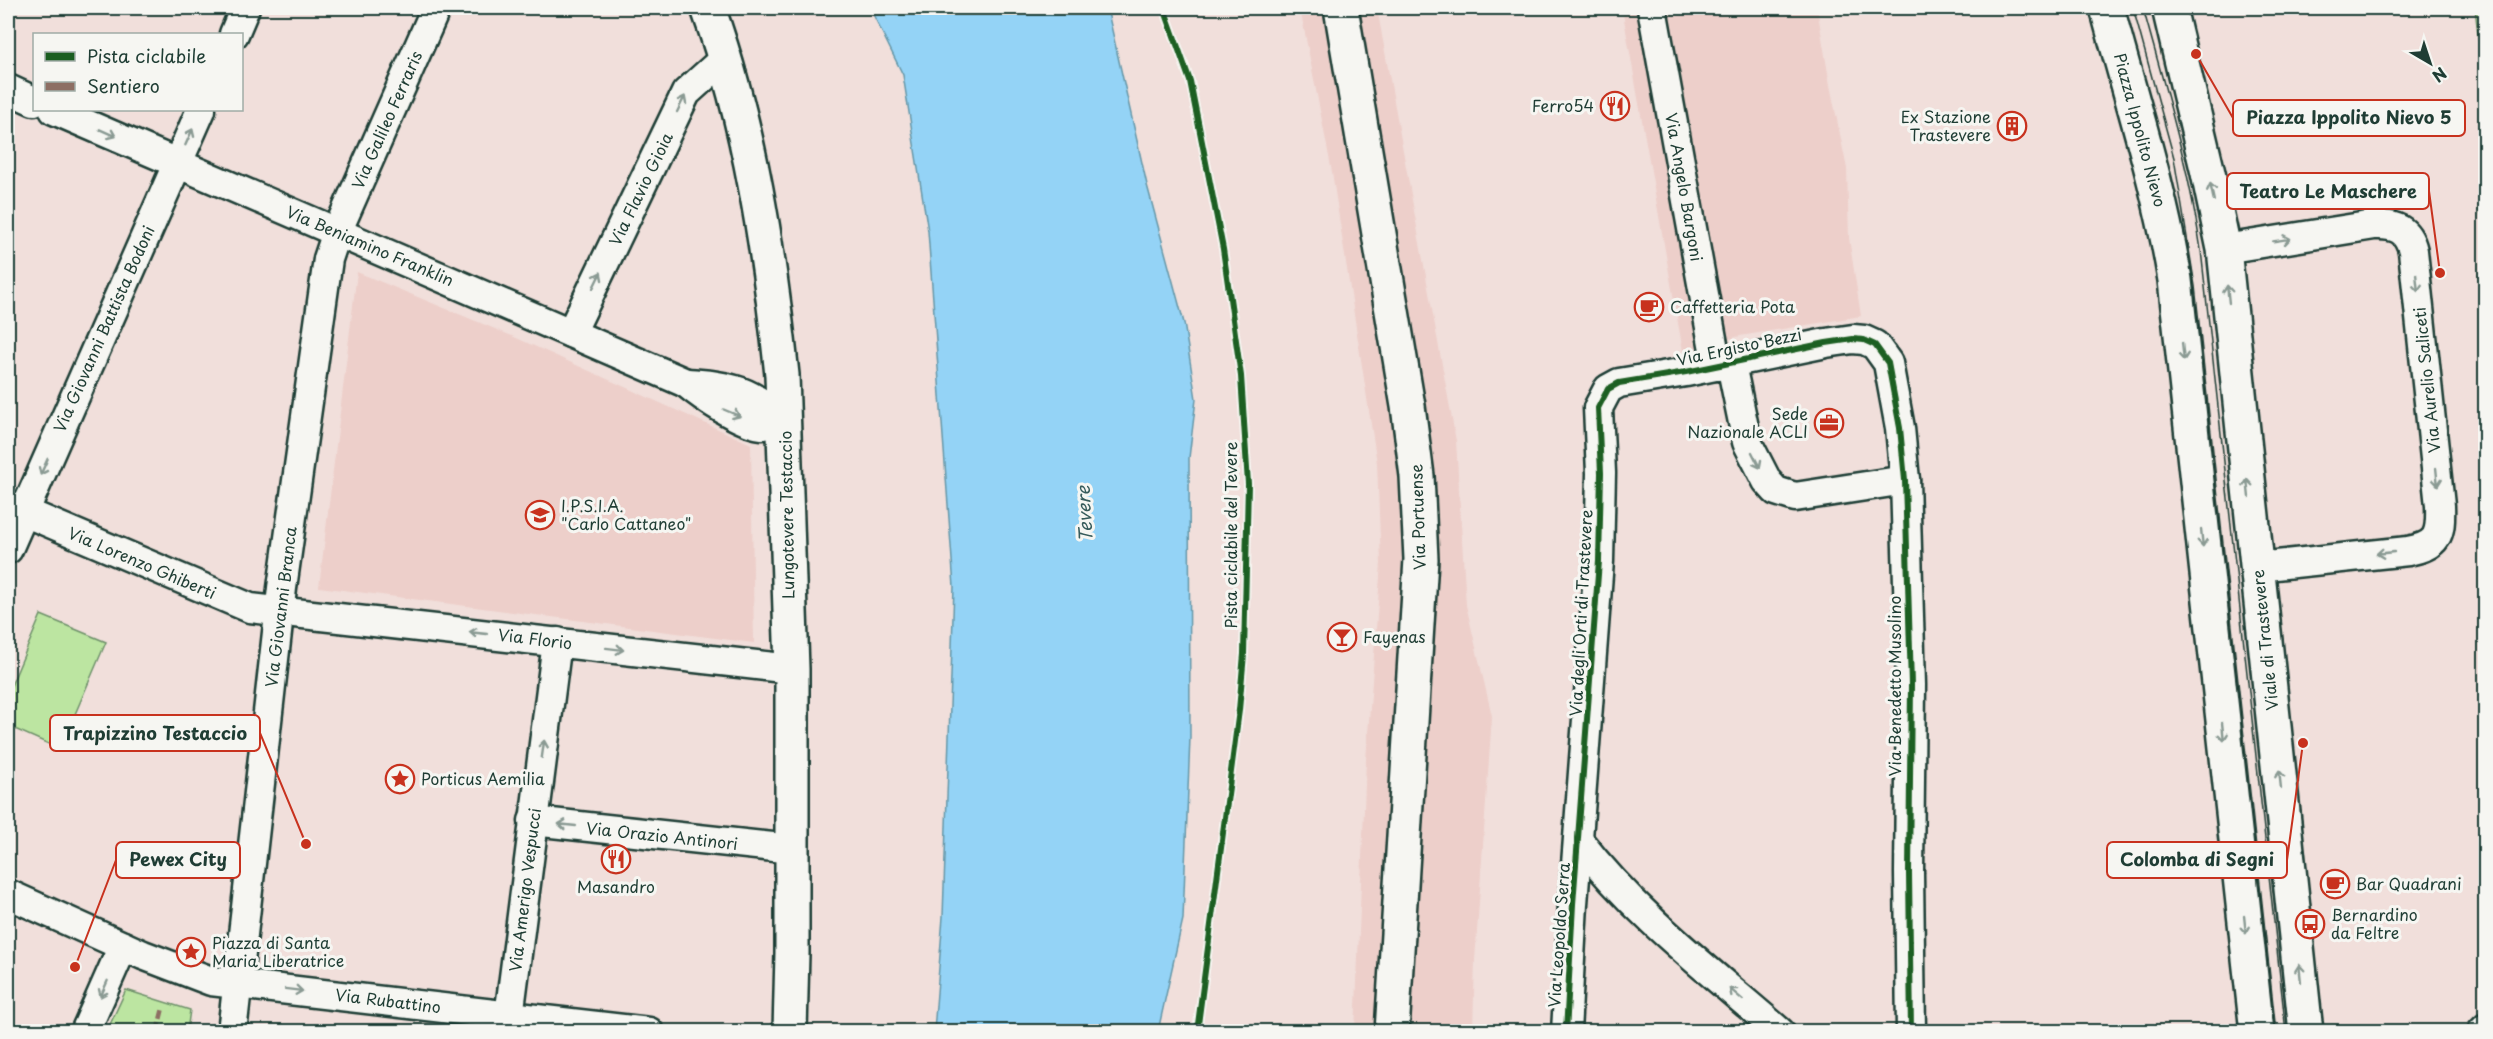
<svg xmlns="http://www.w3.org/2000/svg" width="2493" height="1039" viewBox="0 0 2493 1039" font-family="'Playpen Sans',sans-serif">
  <rect width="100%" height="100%" fill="#f1dfdb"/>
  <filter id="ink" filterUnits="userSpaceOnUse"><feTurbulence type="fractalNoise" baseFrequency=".0167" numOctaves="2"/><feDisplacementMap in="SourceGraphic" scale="12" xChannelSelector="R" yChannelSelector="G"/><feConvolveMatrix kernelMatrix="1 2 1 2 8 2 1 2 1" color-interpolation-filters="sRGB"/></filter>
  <g filter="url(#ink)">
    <!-- built -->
    <g fill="#edcfca">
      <path d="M1300,8H1377L1456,441L1466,605L1492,716L1475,960L1473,1031H1355L1366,760L1381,563L1377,463L1332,172Z"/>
      <path d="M1622,8H1817L1830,85L1847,169L1849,238L1861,316L1740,336L1683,351Z"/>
      <path d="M357,272L512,336L751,444L754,643L319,587Z"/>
    </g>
    <!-- green -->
    <g fill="#bce5a1" stroke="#6e916a" stroke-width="1.5">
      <path d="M2475,8H2485V96Z"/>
      <path d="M2485,178V223L2479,210Z"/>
      <path d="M41,615L106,642L60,749L8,726V693Z"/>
      <path d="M126,990L190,1010L187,1031H107Z"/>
    </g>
    <!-- water -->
    <path fill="#94d3f6" stroke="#6597a8" stroke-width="1.5" d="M870,8H1107L1147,185L1184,323L1196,399L1189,458L1190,737L1183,919L1158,1031H934L943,917L954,587L928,231L903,75Z"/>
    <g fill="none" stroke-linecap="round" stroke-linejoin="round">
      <!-- street casing -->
      <g stroke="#1f3d34" stroke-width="33">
        <g id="street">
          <path d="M1652,8L1717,366"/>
          <path d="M234,34L245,8"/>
          <path d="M8,89L34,101"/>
          <path d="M54,110L686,383C703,397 739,422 761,425C768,426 778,422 785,421"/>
          <path d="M2224,249L2374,225C2395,224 2408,229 2413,251L2440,506C2441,536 2438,545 2408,551L2257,567"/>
          <path d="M571,333L686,93L726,57"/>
          <path d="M1731,364L1747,442L1767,481L1776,491L1795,497L1905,480"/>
          <path d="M686,383C731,385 751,391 785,421"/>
          <path d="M8,505L250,608L792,669"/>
          <path d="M8,549L201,110"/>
          <path d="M533,821L792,849"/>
          <path d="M1579,841C1636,915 1710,971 1780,1032"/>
          <path d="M8,894L143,955L211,981L649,1032"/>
          <path d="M85,1032L123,946"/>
          <path d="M232,1032L282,588L328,259L337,232L436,8"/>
          <path d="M507,1032L557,642"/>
          <path d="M1566,1032L1573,904L1599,561L1601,473L1598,408L1608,389L1619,383L1686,372L1826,343L1853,339L1864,340L1875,345L1888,363L1900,428L1905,480L1911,685L1909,873L1911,1032"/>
          <path d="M2482,1032L2486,1028"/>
        </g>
      </g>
      <!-- secondary casing -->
      <g stroke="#1f3d34" stroke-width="38">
        <g id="secondary">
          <path d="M708,8C750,125 769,251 782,375L792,669V953L790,1032"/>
          <path d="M1341,8L1408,406L1417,476L1421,559L1392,1032"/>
          <path d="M2107,8C2131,99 2160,187 2175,280L2257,1032"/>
          <path d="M2169,8L2208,173L2224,249L2306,1032"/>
        </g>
      </g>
      <!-- street -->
      <use href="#street" stroke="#f6f6f2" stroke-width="28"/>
      <!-- secondary -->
      <use href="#secondary" stroke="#f6f6f2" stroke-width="33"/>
      <!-- tram -->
      <g stroke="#1f3d34" stroke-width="1.5">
        <path d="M2133,8L2174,158L2195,286L2276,1032"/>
        <path d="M2143,8C2165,88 2189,167 2201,250L2286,1032"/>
      </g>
      <!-- quiet -->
      <path stroke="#8d6e63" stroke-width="4.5" stroke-dasharray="9 4.5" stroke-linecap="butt" d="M157,1032L163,1008"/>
      <!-- cycleway casing -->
      <g stroke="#f6f6f2" stroke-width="10">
        <g id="cycleway">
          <path d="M1164,8L1190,81L1223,249L1241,376L1248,484L1244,654L1239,710L1197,1032"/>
          <path d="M1566,1032L1573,904L1599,561L1601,473L1598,408L1608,389L1619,383L1686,372L1826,343L1853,339L1864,340L1875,345L1888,363L1900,428L1905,480L1911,685L1909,873L1911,1032"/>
        </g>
      </g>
      <!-- cycleway -->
      <use href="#cycleway" stroke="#1b5e20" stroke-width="6"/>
    </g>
    <!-- one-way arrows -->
    <defs><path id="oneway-shaft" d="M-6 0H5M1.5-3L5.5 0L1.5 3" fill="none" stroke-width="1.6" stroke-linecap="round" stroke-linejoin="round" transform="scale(1.5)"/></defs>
    <g stroke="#8a9a93">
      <use href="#oneway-shaft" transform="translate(681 104) rotate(-64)"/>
      <use href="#oneway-shaft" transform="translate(108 133) rotate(24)"/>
      <use href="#oneway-shaft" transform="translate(189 137) rotate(-66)"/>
      <use href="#oneway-shaft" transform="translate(2212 192) rotate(-102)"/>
      <use href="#oneway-shaft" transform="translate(2282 240) rotate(-9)"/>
      <use href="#oneway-shaft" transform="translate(597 280) rotate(-64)"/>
      <use href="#oneway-shaft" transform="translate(2417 283) rotate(84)"/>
      <use href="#oneway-shaft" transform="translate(2228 294) rotate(-96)"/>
      <use href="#oneway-shaft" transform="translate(2183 352) rotate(84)"/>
      <use href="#oneway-shaft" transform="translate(732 413) rotate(23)"/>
      <use href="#oneway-shaft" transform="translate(1756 460) rotate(63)"/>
      <use href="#oneway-shaft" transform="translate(44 467) rotate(114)"/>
      <use href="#oneway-shaft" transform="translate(2437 477) rotate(84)"/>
      <use href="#oneway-shaft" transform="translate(2248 488) rotate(-96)"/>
      <use href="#oneway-shaft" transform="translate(2202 538) rotate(84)"/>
      <use href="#oneway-shaft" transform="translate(2385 553) rotate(174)"/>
      <use href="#oneway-shaft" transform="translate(478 633) rotate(-174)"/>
      <use href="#oneway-shaft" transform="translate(615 649) rotate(7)"/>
      <use href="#oneway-shaft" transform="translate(2223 732) rotate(84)"/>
      <use href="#oneway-shaft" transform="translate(543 749) rotate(-82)"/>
      <use href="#oneway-shaft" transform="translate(2280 779) rotate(-96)"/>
      <use href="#oneway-shaft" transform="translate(567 825) rotate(-174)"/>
      <use href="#oneway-shaft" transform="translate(2245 925) rotate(84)"/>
      <use href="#oneway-shaft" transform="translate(2300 973) rotate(-96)"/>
      <use href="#oneway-shaft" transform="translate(104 989) rotate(114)"/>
      <use href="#oneway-shaft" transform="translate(294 990) rotate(7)"/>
      <use href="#oneway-shaft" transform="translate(1736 994) rotate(-139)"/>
    </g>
  </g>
  <!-- icons -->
  <defs>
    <g id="restaurant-ring" transform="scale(1.5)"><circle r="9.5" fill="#f6f6f2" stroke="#c8321e" stroke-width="1.5"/><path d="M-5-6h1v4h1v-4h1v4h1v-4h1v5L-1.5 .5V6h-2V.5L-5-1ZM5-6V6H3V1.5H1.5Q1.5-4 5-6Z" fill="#c8321e"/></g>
    <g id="building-ring" transform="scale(1.5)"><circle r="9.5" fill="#f6f6f2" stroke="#c8321e" stroke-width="1.5"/><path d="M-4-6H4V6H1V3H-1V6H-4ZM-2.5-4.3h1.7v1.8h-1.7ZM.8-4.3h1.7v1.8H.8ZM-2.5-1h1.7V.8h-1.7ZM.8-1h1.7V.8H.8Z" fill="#c8321e"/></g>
    <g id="cafe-ring" transform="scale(1.5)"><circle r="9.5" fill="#f6f6f2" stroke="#c8321e" stroke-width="1.5"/><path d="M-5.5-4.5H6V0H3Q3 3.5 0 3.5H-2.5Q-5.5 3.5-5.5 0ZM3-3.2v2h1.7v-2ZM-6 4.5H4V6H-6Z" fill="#c8321e"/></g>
    <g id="office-ring" transform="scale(1.5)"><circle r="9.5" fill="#f6f6f2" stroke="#c8321e" stroke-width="1.5"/><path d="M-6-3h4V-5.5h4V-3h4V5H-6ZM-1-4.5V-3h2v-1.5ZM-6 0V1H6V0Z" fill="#c8321e"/></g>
    <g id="university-ring" transform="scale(1.5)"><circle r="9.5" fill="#f6f6f2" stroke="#c8321e" stroke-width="1.5"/><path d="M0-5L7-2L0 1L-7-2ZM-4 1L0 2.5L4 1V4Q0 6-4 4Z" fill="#c8321e"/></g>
    <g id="bar-ring" transform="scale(1.5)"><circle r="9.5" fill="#f6f6f2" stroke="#c8321e" stroke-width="1.5"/><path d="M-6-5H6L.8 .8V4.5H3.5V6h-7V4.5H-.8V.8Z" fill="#c8321e"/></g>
    <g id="sight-ring" transform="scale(1.5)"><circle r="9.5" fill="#f6f6f2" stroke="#c8321e" stroke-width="1.5"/><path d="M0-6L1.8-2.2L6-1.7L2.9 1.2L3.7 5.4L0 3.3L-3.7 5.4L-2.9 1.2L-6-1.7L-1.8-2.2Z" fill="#c8321e"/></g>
    <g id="bus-ring" transform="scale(1.5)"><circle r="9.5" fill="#f6f6f2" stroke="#c8321e" stroke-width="1.5"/><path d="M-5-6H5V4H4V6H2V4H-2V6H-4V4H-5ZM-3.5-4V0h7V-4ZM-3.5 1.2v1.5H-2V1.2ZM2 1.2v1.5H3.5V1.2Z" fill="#c8321e"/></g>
  </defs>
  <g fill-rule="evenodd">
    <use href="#restaurant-ring" x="1615" y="106"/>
    <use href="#building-ring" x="2012" y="126"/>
    <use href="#cafe-ring" x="1649" y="307"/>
    <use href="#office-ring" x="1829" y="423"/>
    <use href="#university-ring" x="540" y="515"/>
    <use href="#bar-ring" x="1342" y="637"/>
    <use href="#sight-ring" x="400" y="779"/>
    <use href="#restaurant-ring" x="616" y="859"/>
    <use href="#cafe-ring" x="2335" y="884"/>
    <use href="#bus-ring" x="2310" y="924"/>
    <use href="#sight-ring" x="191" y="952"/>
  </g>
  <g text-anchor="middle" stroke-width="6" stroke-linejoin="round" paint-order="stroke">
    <!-- poi labels -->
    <g font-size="16" fill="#1f3d34" stroke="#f6f6f2" text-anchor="start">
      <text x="1594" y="112" text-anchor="end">Ferro54</text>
      <text x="1991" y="123" text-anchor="end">Ex Stazione<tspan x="1991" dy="18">Trastevere</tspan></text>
      <text x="1670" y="313">Caffetteria Pota</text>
      <text x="1808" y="420" text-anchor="end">Sede<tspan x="1808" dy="18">Nazionale ACLI</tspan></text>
      <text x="561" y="512">I.P.S.I.A.<tspan x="561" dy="18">"Carlo Cattaneo"</tspan></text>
      <text x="1363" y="643">Fayenas</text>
      <text x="421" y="785">Porticus Aemilia</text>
      <text x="2356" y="890">Bar Quadrani</text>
      <text x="616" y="893" text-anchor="middle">Masandro</text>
      <text x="2331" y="921">Bernardino<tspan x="2331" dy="18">da Feltre</tspan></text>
      <text x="212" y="949">Piazza di Santa<tspan x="212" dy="18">Maria Liberatrice</tspan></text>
    </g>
    <!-- street labels -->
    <g font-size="16" fill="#1f3d34" stroke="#f6f6f2">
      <text transform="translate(387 120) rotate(-66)" y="6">Via Galileo Ferraris</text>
      <text transform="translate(2140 130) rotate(75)" y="6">Piazza Ippolito Nievo</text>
      <text transform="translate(1684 187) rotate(80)" y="6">Via Angelo Bargoni</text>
      <text transform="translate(641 189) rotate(-64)" y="6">Via Flavio Gioia</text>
      <text transform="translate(370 246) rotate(23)" y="6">Via Beniamino Franklin</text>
      <text transform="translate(104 329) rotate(-66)" y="6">Via Giovanni Battista Bodoni</text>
      <text transform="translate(1739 347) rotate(-12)" y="6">Via Ergisto Bezzi</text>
      <text transform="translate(2427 380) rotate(-96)" y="6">Via Aurelio Saliceti</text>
      <text transform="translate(787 515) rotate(-91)" y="6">Lungotevere Testaccio</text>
      <text transform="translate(1418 517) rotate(-92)" y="6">Via Portuense</text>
      <text transform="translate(1231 535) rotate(-90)" y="6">Pista ciclabile del Tevere</text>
      <text transform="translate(142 563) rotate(23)" y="6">Via Lorenzo Ghiberti</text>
      <text transform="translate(281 607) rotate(-83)" y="6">Via Giovanni Branca</text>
      <text transform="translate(1581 613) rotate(-87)" y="6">Via degli Orti di Trastevere</text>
      <text transform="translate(535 639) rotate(7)" y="6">Via Florio</text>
      <text transform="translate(2265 640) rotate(-96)" y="6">Viale di Trastevere</text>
      <text transform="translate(1895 686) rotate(-90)" y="6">Via Benedetto Musolino</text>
      <text transform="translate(662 836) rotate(6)" y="6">Via Orazio Antinori</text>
      <text transform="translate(525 890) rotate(-83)" y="6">Via Amerigo Vespucci</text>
      <text transform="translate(1559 935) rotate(-86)" y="6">Via Leopoldo Serra</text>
      <text transform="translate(388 1001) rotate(7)" y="6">Via Rubattino</text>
    </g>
    <!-- water labels -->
    <g font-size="18" font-style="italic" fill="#365b5b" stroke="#f6f6f2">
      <text transform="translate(1085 514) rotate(-93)" y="6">Tevere</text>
    </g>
  </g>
  <!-- callouts -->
  <path fill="none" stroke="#c8321e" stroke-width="2" d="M2196 54L2233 118M2440 273L2429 191M306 844L260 733M2303 743L2287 860M75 967L116 860"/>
  <g fill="#c8321e" stroke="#f6f6f2" stroke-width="2">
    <circle cx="2196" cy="54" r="6"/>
    <circle cx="2440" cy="273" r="6"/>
    <circle cx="306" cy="844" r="6"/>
    <circle cx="2303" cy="743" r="6"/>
    <circle cx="75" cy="967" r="6"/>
  </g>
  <g fill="#f6f6f2" stroke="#c8321e" stroke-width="2">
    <rect x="2233" y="100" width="232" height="36" rx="6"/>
    <rect x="2227" y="173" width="202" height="36" rx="6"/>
    <rect x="50" y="715" width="210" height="36" rx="6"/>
    <rect x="2107" y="842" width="180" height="36" rx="6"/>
    <rect x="116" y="842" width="124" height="36" rx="6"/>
  </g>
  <g font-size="18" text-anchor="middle" font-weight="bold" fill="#1f3d34">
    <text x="2349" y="124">Piazza Ippolito Nievo 5</text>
    <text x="2328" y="198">Teatro Le Maschere</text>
    <text x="155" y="740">Trapizzino Testaccio</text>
    <text x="2197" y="866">Colomba di Segni</text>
    <text x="178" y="866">Pewex City</text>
  </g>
  <!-- margin -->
  <rect width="2493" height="1039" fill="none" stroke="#f6f6f2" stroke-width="30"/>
  <rect x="15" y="15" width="2463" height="1009" fill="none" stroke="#1f3d34" stroke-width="2" filter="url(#ink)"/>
  <!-- legend -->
  <rect x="33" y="33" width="210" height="78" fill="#f6f6f2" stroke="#a0aca6" stroke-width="1.5"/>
  <rect x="45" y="52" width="30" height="9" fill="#1b5e20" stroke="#a0aca6" stroke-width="1.5"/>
  <text x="87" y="63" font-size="18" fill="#1f3d34">Pista ciclabile</text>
  <rect x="45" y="82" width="30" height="9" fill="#8d6e63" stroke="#a0aca6" stroke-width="1.5"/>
  <text x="87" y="93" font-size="18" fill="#1f3d34">Sentiero</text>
  <!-- north arrow -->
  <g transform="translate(2430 63) rotate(141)" stroke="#f6f6f2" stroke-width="4.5" paint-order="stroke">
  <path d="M0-4.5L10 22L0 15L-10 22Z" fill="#1f3d34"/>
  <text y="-9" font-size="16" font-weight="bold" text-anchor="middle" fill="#1f3d34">N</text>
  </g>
</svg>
